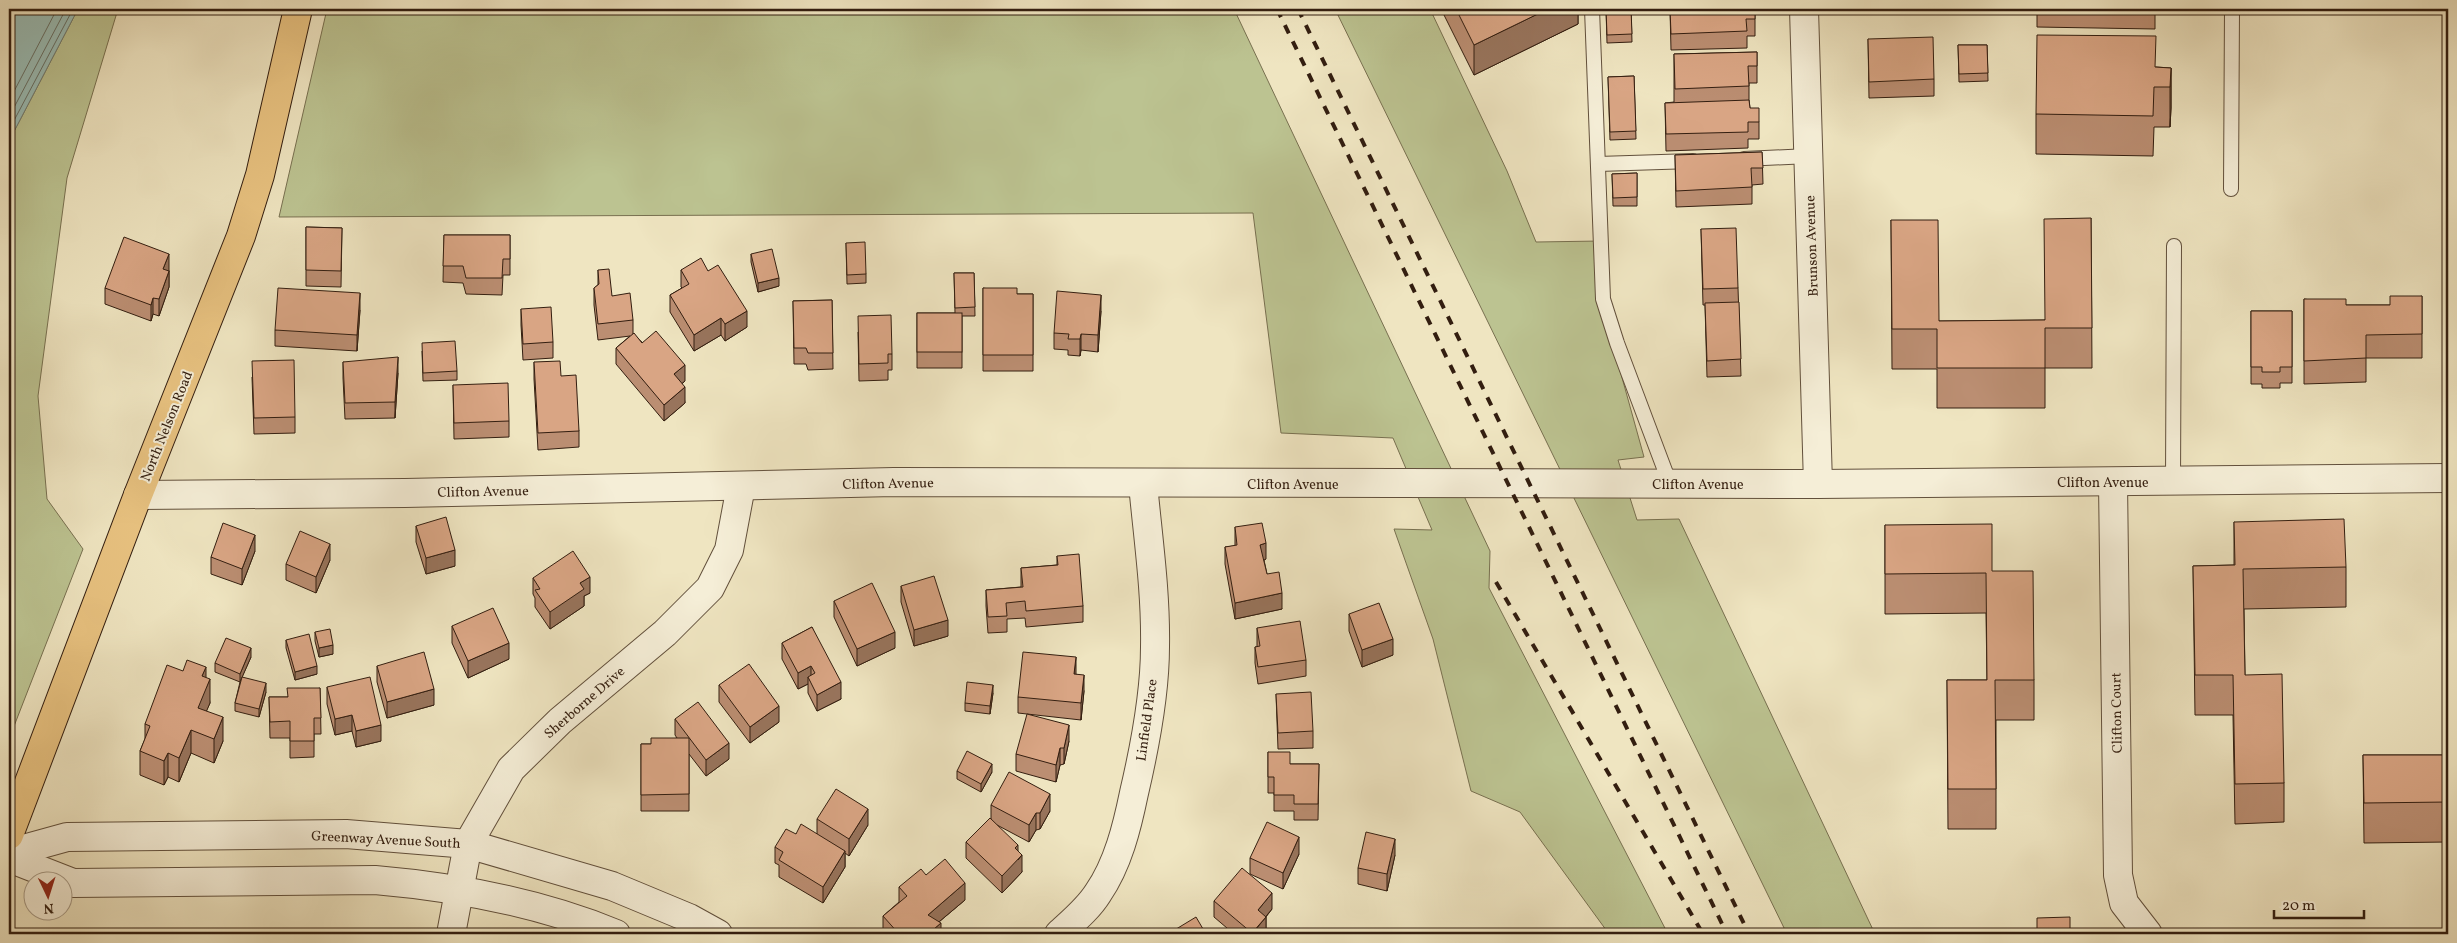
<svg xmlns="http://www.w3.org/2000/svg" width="2457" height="943" viewBox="0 0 2457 943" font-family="Vollkorn,serif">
  <rect width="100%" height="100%" fill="#efe5c1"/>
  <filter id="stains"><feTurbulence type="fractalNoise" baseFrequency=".004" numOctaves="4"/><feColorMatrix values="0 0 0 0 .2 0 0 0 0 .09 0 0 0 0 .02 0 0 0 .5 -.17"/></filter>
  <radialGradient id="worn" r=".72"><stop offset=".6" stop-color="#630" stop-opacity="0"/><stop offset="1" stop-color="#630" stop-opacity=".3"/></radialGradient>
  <!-- green -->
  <g fill="#bcc391" stroke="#787050">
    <path d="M78,9H118L67,178L38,396L47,499L83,549L9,739V141Z"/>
    <path d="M327,9H1234L1490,551L1489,588L1668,934H1609L1520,812L1471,791L1433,639L1394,529L1432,530L1393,438L1281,433L1253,213L279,217Z"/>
    <path d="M1335,9H1430L1507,171L1536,242L1600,241L1608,327L1644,457L1618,460L1637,520L1679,519L1875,934H1787Z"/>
  </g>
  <!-- water -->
  <path fill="#9abeb7" stroke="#717e74" d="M9,9H78L9,141Z"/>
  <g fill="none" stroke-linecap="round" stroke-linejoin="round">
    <!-- shore -->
    <g stroke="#666e64" stroke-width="1">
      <path d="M9,101L57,9"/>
      <path d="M9,117L66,9"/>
      <path d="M9,130L73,9"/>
    </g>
    <!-- service casing -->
    <g stroke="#62503c" stroke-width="16">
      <g id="service">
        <path d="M1592,9L1603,299L1617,343L1670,484"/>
        <path d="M1744,159L1809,156"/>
        <path d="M1598,164L1693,161"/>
        <path d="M2231,189L2232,9"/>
        <path d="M2173,482L2174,246"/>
      </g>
    </g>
    <!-- minor casing -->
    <g stroke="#62503c" stroke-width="30">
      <g id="minor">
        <path d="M1804,9L1818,484"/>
        <path d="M2113,482L2118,875L2124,903L2148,934"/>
        <path d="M138,495L405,493L894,482L1818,484L2448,478"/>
        <path d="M9,853L67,837L346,834L468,844L612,886L689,918L718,934"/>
        <path d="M9,858L73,883L375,880C456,887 541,903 616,934"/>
        <path d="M451,934L468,844L511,769L560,721L665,633L710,588L729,550L741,486"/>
        <path d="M1059,934C1073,921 1088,909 1098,893C1118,864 1127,827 1134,793C1145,746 1155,695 1155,647C1156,592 1148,538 1143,484"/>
      </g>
    </g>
    <!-- primary casing -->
    <g stroke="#331e10" stroke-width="30">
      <path id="primary" d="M9,835L138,495L241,236L260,175L298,9"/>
    </g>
    <!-- service -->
    <use href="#service" stroke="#f5eed7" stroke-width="14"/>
    <!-- minor -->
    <use href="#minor" stroke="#f5eed7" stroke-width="28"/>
    <!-- primary -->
    <use href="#primary" stroke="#e8c280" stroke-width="28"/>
    <!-- rail -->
    <g stroke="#331e10" stroke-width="4" stroke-dasharray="9 9" stroke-linecap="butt">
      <path d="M1277,9L1727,934"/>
      <path d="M1298,9L1749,934"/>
      <path d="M1496,582L1703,934"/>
    </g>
  </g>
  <!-- wall -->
  <g fill="#bb8e72" stroke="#331e10">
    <path d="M1441,9H1578V24L1474,75Z"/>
    <path d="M1606,9H1631L1632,42L1607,43Z"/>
    <path d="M1670,9H1755V36H1747V48L1671,50Z"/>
    <path d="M2037,9H2155V29L2037,27Z"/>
    <path d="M1868,39L1934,79V96L1869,98Z"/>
    <path d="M1958,45H1987L1988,81L1959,82Z"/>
    <path d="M1757,52V83H1749V100L1750,108L1759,122V139H1748V148L1666,151L1665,103L1674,102V54Z"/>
    <path d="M2156,67L2171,68V108L2170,127H2154L2153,156L2036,154V114Z"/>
    <path d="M1634,76L1636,139L1610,140L1608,77Z"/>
    <path d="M1762,152L1763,184L1752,185V204L1676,207L1675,155Z"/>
    <path d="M1637,173V206H1613L1612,174Z"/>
    <path d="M2091,218L2092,368H2045V408H1937V369H1892L1891,220L1939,321L2045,320Z"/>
    <path d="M306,227L342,228L341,287L306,286Z"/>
    <path d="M1701,229L1738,288L1741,376L1707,377L1705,305H1703Z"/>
    <path d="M444,235H510V275H503L502,295L466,294L463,283L443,282Z"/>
    <path d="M846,243L866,274V283L847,284Z"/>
    <path d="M751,254L779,286L758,292L751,262Z"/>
    <path d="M169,270V287L159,316L153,314L151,321L105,304V288Z"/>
    <path d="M598,270L612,296L633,320V334L685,381L682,384L685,403L664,421L616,364V348L630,336L598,340L594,305V288L598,285Z"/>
    <path d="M681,270L708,271L747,327L725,341L721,335L694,351L670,312V295L682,288L681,287Z"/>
    <path d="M954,273H974L975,316H962V368H917V313H955Z"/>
    <path d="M983,288L1017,294H1033V371H983Z"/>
    <path d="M2422,296V358H2366V382L2304,384V299L2346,305H2390Z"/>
    <path d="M832,300L833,369L808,370L806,364H794L793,301Z"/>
    <path d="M521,309L553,342V358L523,360L521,325Z"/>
    <path d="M360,310L357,351L275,346V330Z"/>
    <path d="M1101,311L1098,352L1081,350L1080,356L1068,355V350L1054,349V333Z"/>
    <path d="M2251,311H2292V383H2280V388H2262V384H2251Z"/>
    <path d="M858,332L892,354V370H888V380L859,381Z"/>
    <path d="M422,351L457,371V380L423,381Z"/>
    <path d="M343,362L398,373L395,418L345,419L343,378Z"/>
    <path d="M534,362L561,376L579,431V447L538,450L534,379Z"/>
    <path d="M252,377L295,417V433L254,434Z"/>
    <path d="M453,385L509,421V437L454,439Z"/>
    <path d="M2234,522L2346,567V607L2244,609L2245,675L2284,783V822L2235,824L2233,715H2195L2193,566L2234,565Z"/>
    <path d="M1885,525L1992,571L2034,680V720H1996V829H1948L1947,680H1987L1986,613L1885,614Z"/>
    <path d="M416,526L455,566L426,574L416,542Z"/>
    <path d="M1235,527L1266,559L1264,560L1267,574L1282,609L1235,619L1225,564V547L1235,546Z"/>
    <path d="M255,551L242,585L211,574V557Z"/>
    <path d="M1057,556L1083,606V622L1026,627L1025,618L1007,619V632L988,633L986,606V590L1021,587V568L1057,565Z"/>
    <path d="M330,560L316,593L286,580V564Z"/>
    <path d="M533,578L590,593L584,596V606L550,629L535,607V598L533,594Z"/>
    <path d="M901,586L948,636L914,646L901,602Z"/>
    <path d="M834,601L895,648L857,666L834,617Z"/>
    <path d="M1349,614L1393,655L1362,667L1349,631Z"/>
    <path d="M452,626L509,659L468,678L452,643Z"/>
    <path d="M812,627L841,699L817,711L808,693V684L798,689L782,659V643Z"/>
    <path d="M1257,628L1306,660V676L1258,684L1255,663V647H1257Z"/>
    <path d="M315,632L333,654L319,657L315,641Z"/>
    <path d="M286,640L317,674L295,680L286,648Z"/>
    <path d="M251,657L242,677L266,692L259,717L235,711V703L240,682L215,672V663Z"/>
    <path d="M377,666L434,705L387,718L377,682Z"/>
    <path d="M183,671L206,678L210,703L206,711L223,741L214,763L191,753L179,782L168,777L164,785L140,775V751L145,739V724Z"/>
    <path d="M1076,674L1084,691L1081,720L1018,713V697Z"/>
    <path d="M719,685L779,722L750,743L719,702Z"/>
    <path d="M327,687L381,741L356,747L352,731L335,735L327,704Z"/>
    <path d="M320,688L321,734H314V757L290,758V738H270L269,697H287Z"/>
    <path d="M993,693L990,714L965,711V703Z"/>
    <path d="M1276,694L1313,731V748L1278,749Z"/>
    <path d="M675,719L729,759L706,776L689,754V811H641V744H651L677,738L675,735Z"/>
    <path d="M1069,741L1064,764L1060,765L1056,782L1016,771V754Z"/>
    <path d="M1268,752L1290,764H1319L1318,820H1294V811H1274V793H1268Z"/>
    <path d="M2363,755H2448V842L2364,843Z"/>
    <path d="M957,771L992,772L981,792L957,779Z"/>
    <path d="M991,805L1050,811L1040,829L1036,830L1029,842L997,825L1018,851L1022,872L1002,893L966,858V842L991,819Z"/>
    <path d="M817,819L868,825L849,856L845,853V867L823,903L779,877V865L775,863V847L796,834H817Z"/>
    <path d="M1299,854L1283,889L1250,874V858Z"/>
    <path d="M1395,855L1387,891L1358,884V868Z"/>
    <path d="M926,875L965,900L939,922L941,934H885L883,932V916L899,902V887Z"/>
    <path d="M1214,901L1272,909L1266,917V933L1265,934H1234L1214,917Z"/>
  </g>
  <!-- shaded-wall -->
  <g fill="#98745c" stroke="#331e10">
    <path d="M1548,9H1578V24L1474,75V45Z"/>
    <path d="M2171,68V108L2170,127V87Z"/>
    <path d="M169,254V270L163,285V269Z"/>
    <path d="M169,271V287L159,316V299Z"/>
    <path d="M779,278V286L758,292V283Z"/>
    <path d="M360,293V310L357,351V335Z"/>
    <path d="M1101,295V311L1098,352V335Z"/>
    <path d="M153,298V314L151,321V305Z"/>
    <path d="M747,311V327L725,341V324Z"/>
    <path d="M721,318V335L694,351V335Z"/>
    <path d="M1081,334V350L1080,356V339Z"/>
    <path d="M398,357V373L395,418V402Z"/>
    <path d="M685,365V381L674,390V374Z"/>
    <path d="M685,387V403L664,421V405Z"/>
    <path d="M255,535V551L242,585V569Z"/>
    <path d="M1266,543V559L1260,562V545Z"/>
    <path d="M330,544V560L316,593V577Z"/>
    <path d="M455,550V566L426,574V558Z"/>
    <path d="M590,577V593L584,596V606L550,629V612L580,583Z"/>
    <path d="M1282,593V609L1235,619V603Z"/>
    <path d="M948,620V636L914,646V630Z"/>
    <path d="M895,632V648L857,666V649Z"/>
    <path d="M1393,639V655L1362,667V650Z"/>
    <path d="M509,643V659L468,678V661Z"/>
    <path d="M333,645V654L319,657V648Z"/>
    <path d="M251,648V657L240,682V674Z"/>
    <path d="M1076,657V674L1074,690V674Z"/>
    <path d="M317,666V674L295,680V672Z"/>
    <path d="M811,666V682L808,677V684L798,689V673Z"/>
    <path d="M206,667V688L210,679V703L198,731V708L202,676Z"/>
    <path d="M1084,675V691L1081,720V703Z"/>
    <path d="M841,682V699L817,711V695Z"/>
    <path d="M266,683V692L259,717V709Z"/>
    <path d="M993,685V693L990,714V706Z"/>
    <path d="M434,689V705L387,718V702Z"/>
    <path d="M779,706V722L750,743V727Z"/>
    <path d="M352,715V731L335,735V719Z"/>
    <path d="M223,717V741L214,763V739Z"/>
    <path d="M381,725V741L356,747V731Z"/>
    <path d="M1069,725V741L1064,764V748Z"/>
    <path d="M191,730V753L179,782V758Z"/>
    <path d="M729,743V759L706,776V760Z"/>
    <path d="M1060,748V765L1056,782V765Z"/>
    <path d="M168,753V777L164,785V761Z"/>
    <path d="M992,764V772L981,792V784Z"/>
    <path d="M1050,794V811L1040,829V813Z"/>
    <path d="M868,809V825L849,856V839Z"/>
    <path d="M1036,813V830L1029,842V825Z"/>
    <path d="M1299,837V854L1283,889V873Z"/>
    <path d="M1395,839V855L1387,891V874Z"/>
    <path d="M1018,845V860L1022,855V872L1002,893V876L1015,848Z"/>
    <path d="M845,851V867L823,903V887Z"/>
    <path d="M965,883V900L928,931V915Z"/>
    <path d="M1272,893V909L1258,926V910Z"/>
    <path d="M1266,917V933L1265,934H1252Z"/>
    <path d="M941,923V934H928Z"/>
  </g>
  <!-- building -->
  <g fill="#d9a584" stroke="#331e10">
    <path d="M1456,9H1548L1474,45Z"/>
    <path d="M1606,9H1631L1632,34L1607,35Z"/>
    <path d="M1670,9H1755V19H1746L1747,31L1671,34Z"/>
    <path d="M2037,35L2156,36L2155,67L2171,68L2170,87H2154L2153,116L2036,114Z"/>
    <path d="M1933,37L1934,79L1869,82L1868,39Z"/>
    <path d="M1958,45H1987L1988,73L1959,74Z"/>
    <path d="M1757,52V66H1748L1749,86L1675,89L1674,54Z"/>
    <path d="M1634,76L1636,131L1610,132L1608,77Z"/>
    <path d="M1749,100L1750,108H1759V122H1748V132L1666,134L1665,103Z"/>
    <path d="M1762,152L1763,168H1751L1752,187L1676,191L1675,155Z"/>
    <path d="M1637,173V197L1613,198L1612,174Z"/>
    <path d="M2091,218L2092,328H2045V368H1937V329H1892L1891,220H1938L1939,321L2045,320L2044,219Z"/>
    <path d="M306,227L342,228L341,271L306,270Z"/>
    <path d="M1736,228L1738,288L1703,289L1701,229Z"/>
    <path d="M444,235H510V259H503L502,278H466L463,266H443Z"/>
    <path d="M124,237L169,254L163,269L169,271L159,299L153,298L151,305L105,288Z"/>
    <path d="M865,242L866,274L847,275L846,243Z"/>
    <path d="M772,249L779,278L758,283L751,254Z"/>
    <path d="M701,258L708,271L718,265L747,311L725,324L721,318L694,335L670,295L689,284L681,270Z"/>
    <path d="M609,269L612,296L630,293L633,320L598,324L594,288L599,284L598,270Z"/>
    <path d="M954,273H974L975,307L955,308Z"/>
    <path d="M278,288L360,293L357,335L275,330Z"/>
    <path d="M983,288H1017V294H1033V355H983Z"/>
    <path d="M1057,291L1101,295L1098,335L1081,334L1080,339H1068L1069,334L1054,333Z"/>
    <path d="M2390,296H2422V334L2366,335V358L2304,361V299H2346V305H2390Z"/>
    <path d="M832,300L833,353H808L806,348H794L793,301Z"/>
    <path d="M1739,302L1741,359L1707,361L1705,303Z"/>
    <path d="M551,307L553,342L523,344L521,309Z"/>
    <path d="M2251,311H2292V367H2280V372H2262V367H2251Z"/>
    <rect x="917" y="313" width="45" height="39"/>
    <path d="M891,315L892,354H888V363L859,364L858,316Z"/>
    <path d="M656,331L685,365L674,374L685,387L664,405L616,348L634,333L642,343Z"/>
    <path d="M455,341L457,371L423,373L422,343Z"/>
    <path d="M398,357L395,402L345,403L343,362Z"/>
    <path d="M294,360L295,417L254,418L252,361Z"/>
    <path d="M560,361L561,376L576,375L579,431L538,433L534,362Z"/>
    <path d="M508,383L509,421L454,423L453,385Z"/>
    <path d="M446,517L455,550L426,558L416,526Z"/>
    <path d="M2344,519L2346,567L2243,569L2245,675L2282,674L2284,783L2235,784L2233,675H2195L2193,566L2235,565L2234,522Z"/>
    <path d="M223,523L255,535L242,569L211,557Z"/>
    <path d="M1262,523L1266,543L1260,545L1267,574L1279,572L1282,593L1235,603L1225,547L1237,545L1235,527Z"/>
    <path d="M1992,524V571H2033L2034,680H1995L1996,789H1948L1947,680H1987L1986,573L1885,574V525Z"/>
    <path d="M300,531L330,544L316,577L286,564Z"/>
    <path d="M573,551L590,577L580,583L584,589L550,612L535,590L540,589L533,578Z"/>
    <path d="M1079,554L1083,606L1026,611L1025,601L1006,603L1007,616L988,617L986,590L1023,587L1021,568L1058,565L1057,556Z"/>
    <path d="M934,576L948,620L914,630L901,586Z"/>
    <path d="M872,583L895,632L857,649L834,601Z"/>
    <path d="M1379,603L1393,639L1362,650L1349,614Z"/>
    <path d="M493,608L509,643L468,661L452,626Z"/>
    <path d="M1300,621L1306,660L1258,667L1255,647L1260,646L1257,628Z"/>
    <path d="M812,627L841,682L817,695L808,677L815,673L811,666L798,673L782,643Z"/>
    <path d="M330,629L333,645L319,648L315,632Z"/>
    <path d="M309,634L317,666L295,672L286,640Z"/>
    <path d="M226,638L251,648L240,674L215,663Z"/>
    <path d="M424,652L434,689L387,702L377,666Z"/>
    <path d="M1023,652L1076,657L1074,674L1084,675L1081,703L1018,697Z"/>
    <path d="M187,660L206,667L202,676L210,679L198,708L223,717L214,739L191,730L179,758L168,753L164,761L140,751L150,726L145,724L167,665L183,671Z"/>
    <path d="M749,664L779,706L750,727L719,685Z"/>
    <path d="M242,677L266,683L259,709L235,703Z"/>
    <path d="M370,677L381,725L356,731L352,715L335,719L327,687Z"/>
    <path d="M967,682L993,685L990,706L965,703Z"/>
    <path d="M287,688H320L321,718H314V741H290V721L270,722L269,697H288Z"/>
    <path d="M1311,692L1313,731L1278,733L1276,694Z"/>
    <path d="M698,702L729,743L706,760L675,719Z"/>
    <path d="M1027,714L1069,725L1064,748H1060L1056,765L1016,754Z"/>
    <path d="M651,738H689V794L641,795V744H651Z"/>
    <path d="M967,751L992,764L981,784L957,771Z"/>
    <path d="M1268,752H1290V764H1319L1318,804H1294V795H1274V777H1268Z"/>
    <path d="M2363,755H2448V802L2364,803Z"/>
    <path d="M1009,772L1050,794L1040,813H1036L1029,825L991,805Z"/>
    <path d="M836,789L868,809L849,839L817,819Z"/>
    <path d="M990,818L1018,845L1015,848L1022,855L1002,876L966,842Z"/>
    <path d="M1267,822L1299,837L1283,873L1250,858Z"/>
    <path d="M801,824L845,851L823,887L779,860L783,852L775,847L786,829L796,834Z"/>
    <path d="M1366,832L1395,839L1387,874L1358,868Z"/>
    <path d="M945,859L965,883L928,915L941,923L928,934H899L883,916L907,896L899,887L921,869L926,875Z"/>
    <path d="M1242,868L1272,893L1258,910L1266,917L1252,933L1214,901Z"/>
    <path d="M1196,917L1206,934H1168Z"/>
    <path d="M2070,917V934H2037V918Z"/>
    <path d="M1440,932L1446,934H1439Z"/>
  </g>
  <g text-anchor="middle" stroke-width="4" stroke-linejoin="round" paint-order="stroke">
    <!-- street labels -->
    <g font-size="14" fill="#331e10" stroke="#f5eed7">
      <text transform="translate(1811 246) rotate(-92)" y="5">Brunson Avenue</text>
      <text transform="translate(166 426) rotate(-68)" y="5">North Nelson Road</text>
      <text x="2103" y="487">Clifton Avenue</text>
      <text transform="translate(888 483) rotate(-1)" y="5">Clifton Avenue</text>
      <text x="1293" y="489">Clifton Avenue</text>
      <text x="1698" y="489">Clifton Avenue</text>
      <text transform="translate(483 491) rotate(-1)" y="5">Clifton Avenue</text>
      <text transform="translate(584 702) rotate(-41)" y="5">Sherborne Drive</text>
      <text transform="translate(2116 713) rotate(-91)" y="5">Clifton Court</text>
      <text transform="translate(1146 720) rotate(-82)" y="5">Linfield Place</text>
      <text transform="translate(386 839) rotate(3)" y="5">Greenway Avenue South</text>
    </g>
  </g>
  <!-- margin -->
  <rect width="2457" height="943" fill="none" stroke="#efe5c1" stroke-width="30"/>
  <rect x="10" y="10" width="2437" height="923" fill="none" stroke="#331e10" stroke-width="2.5"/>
  <rect x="15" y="15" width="2427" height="913" fill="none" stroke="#331e10"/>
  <!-- north arrow -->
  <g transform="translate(48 896) rotate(176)"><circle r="24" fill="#f5eed7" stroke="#a79b87"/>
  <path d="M0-4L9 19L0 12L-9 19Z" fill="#8f2418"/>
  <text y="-8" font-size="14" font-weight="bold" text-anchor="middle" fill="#331e10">N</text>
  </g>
  <!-- scale -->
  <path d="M2274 910v8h90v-8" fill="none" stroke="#331e10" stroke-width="2.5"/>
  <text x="2282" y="910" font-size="15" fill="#331e10" stroke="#f5eed7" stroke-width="4" paint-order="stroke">20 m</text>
  <rect width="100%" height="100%" filter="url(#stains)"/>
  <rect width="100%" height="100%" fill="url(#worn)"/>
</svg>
